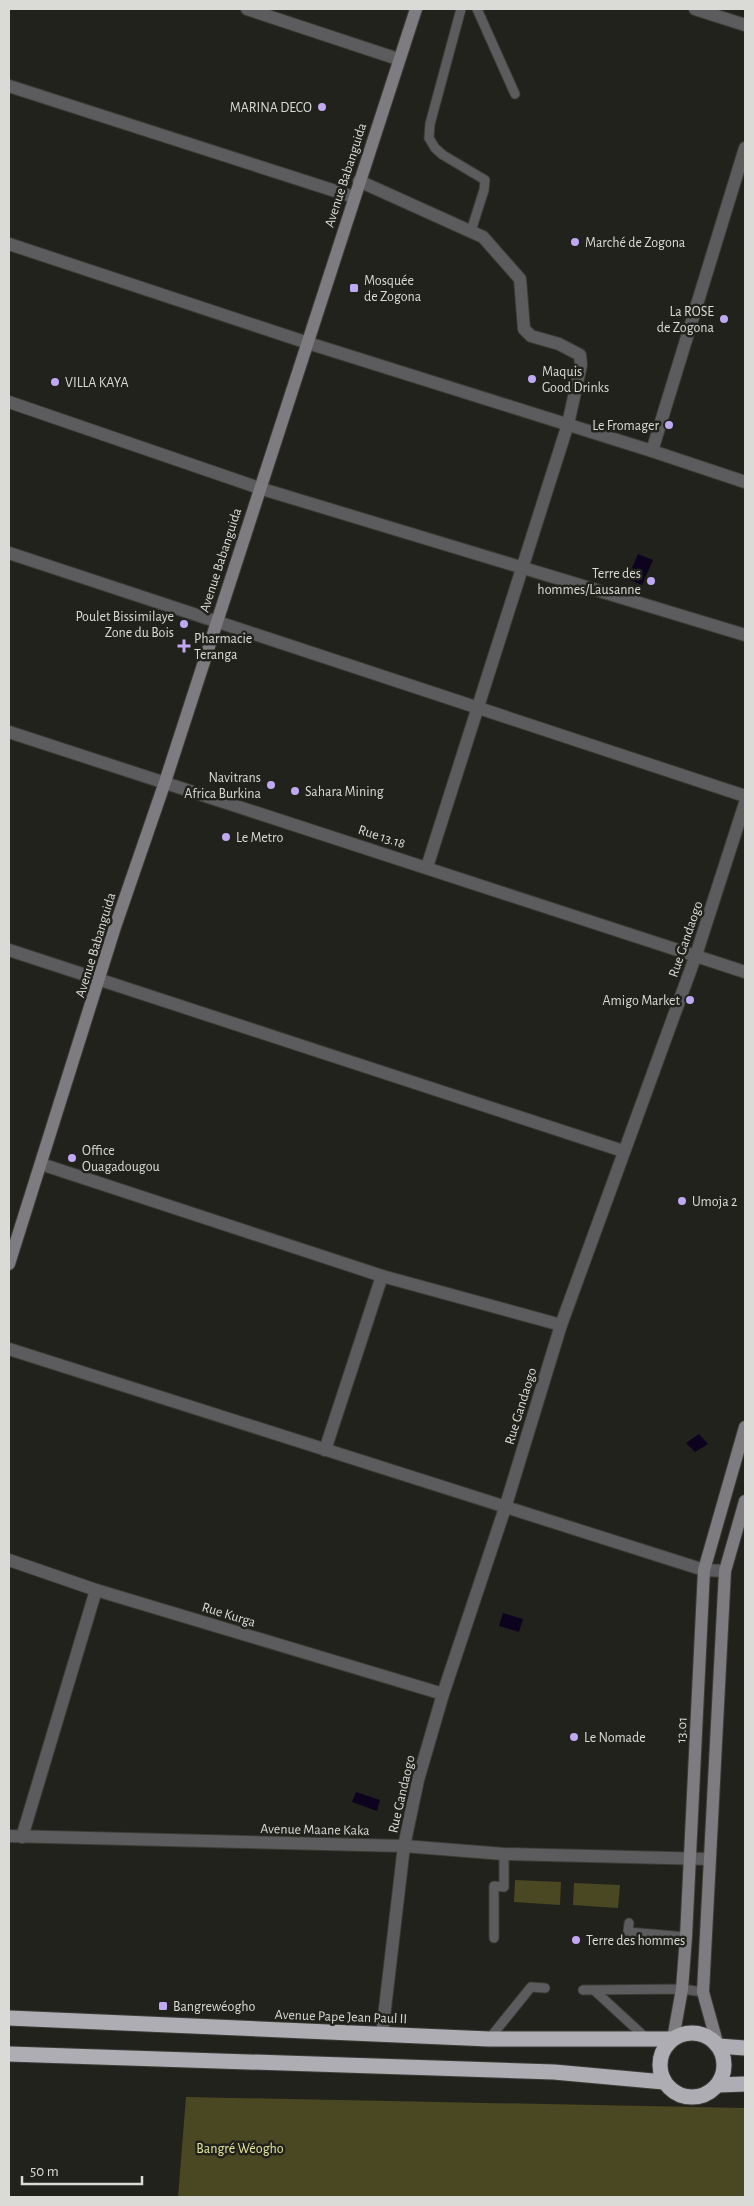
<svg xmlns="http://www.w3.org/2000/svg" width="754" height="2206" viewBox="0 0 754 2206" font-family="'Alegreya Sans',sans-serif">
  <rect width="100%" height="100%" fill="#22221c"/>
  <!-- green -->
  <g fill="#494822">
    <path d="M515,1880L561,1882L560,1905L514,1902Z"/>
    <path d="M574,1883L620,1885L618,1908L573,1905Z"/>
    <path d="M186,2097L745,2108V2197H178Z"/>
  </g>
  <!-- water -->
  <g fill="#0e031f">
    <path d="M638,554L653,560L642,585L627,579Z"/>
    <path d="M699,1434L708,1444L695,1452L686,1443Z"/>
    <path d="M503,1613L523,1619L519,1632L499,1626Z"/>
    <path d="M356,1792L380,1800L377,1811L352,1802Z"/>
  </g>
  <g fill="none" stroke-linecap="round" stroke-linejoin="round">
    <!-- lane casing -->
    <g stroke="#3c3c36" stroke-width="11">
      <g id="lane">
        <path d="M461,9L430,124L429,138L435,148L443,155L485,180L484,190L471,231"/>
        <path d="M477,9L515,94"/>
        <path d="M629,1923L628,1932L686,1937"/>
        <path d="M494,1938V1886L504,1887V1854"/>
        <path d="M583,1990L682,1989L703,1992"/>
        <path d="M595,1991L646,2038"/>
        <path d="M489,2039L531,1987L545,1988"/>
      </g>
    </g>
    <!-- street casing -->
    <g stroke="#3c3c36" stroke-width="14">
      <g id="street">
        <path d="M247,9L398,59"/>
        <path d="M695,9L745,25"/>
        <path d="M9,86L354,197"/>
        <path d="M359,181L483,237L520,279L524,329L531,336L559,344L580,355L581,365L568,424L427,867"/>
        <path d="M9,244L308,343L652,451L745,482"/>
        <path d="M9,402L259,488L745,635"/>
        <path d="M652,451L745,148"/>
        <path d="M9,553L745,796"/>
        <path d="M9,732L745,972"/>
        <path d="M9,950L623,1151"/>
        <path d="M41,1164L382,1276L561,1325"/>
        <path d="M9,1349L704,1570L725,1571"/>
        <path d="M325,1450L382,1276"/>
        <path d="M9,1560L96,1590L443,1694"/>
        <path d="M9,1836L404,1846L504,1854L709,1859"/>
        <path d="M22,1837L96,1590"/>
        <path d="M382,2034L404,1846L418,1780L443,1694L505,1508L561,1325L696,955L745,803"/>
      </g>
    </g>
    <!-- secondary casing -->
    <g stroke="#3c3c36" stroke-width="14">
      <g id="secondary">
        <path d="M9,1264L115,927L165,782L416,9"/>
        <path d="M673,2039L682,1989L686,1937L704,1570L745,1427"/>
        <path d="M718,2046L703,1992L725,1571L745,1501"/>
      </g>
    </g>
    <!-- highway casing -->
    <g stroke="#3c3c36" stroke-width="17">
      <g id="highway">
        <path d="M9,2018L489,2039H673"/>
        <circle cx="692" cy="2065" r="32"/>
        <path d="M718,2046L745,2048"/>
        <path d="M9,2054L554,2072L664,2082"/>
        <path d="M717,2085L745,2084"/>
      </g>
    </g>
    <!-- lane -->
    <use href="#lane" stroke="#5c5c5e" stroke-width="9"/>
    <!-- street -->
    <use href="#street" stroke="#5c5c5e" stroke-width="12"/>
    <!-- secondary -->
    <use href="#secondary" stroke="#7e7c81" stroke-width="12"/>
    <!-- highway -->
    <use href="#highway" stroke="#afadb4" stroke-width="15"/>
  </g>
  <!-- markers -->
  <g fill="#c1a8f3" stroke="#22221c" stroke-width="2">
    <circle cx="322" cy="107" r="5"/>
    <circle cx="575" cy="242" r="5"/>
    <rect x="349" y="283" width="10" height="10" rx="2.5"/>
    <circle cx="724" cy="319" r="5"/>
    <circle cx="532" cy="379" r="5"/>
    <circle cx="55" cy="382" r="5"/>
    <circle cx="669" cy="425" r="5"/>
    <circle cx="651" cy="581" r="5"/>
    <circle cx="184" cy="624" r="5"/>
    <path d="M181.5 638.5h5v5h5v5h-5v5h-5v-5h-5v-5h5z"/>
    <circle cx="271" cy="785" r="5"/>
    <circle cx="295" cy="791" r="5"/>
    <circle cx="226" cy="837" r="5"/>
    <circle cx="690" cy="1000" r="5"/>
    <circle cx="72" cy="1158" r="5"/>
    <circle cx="682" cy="1201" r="5"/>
    <circle cx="574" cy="1737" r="5"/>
    <circle cx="576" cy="1940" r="5"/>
    <rect x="158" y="2001" width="10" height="10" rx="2.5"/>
  </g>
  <g text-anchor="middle" stroke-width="5" stroke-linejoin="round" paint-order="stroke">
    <!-- poi labels -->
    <g font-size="14" fill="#dadad7" stroke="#22221c" text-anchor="start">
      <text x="312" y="112" text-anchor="end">MARINA DECO</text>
      <text x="585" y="247">Marché de Zogona</text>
      <text x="364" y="285">Mosquée<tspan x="364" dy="16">de Zogona</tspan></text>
      <text x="714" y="316" text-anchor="end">La ROSE<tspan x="714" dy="16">de Zogona</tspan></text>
      <text x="542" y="376">Maquis<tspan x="542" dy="16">Good Drinks</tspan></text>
      <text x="65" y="387">VILLA KAYA</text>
      <text x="659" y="430" text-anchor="end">Le Fromager</text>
      <text x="641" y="578" text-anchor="end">Terre des<tspan x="641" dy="16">hommes/Lausanne</tspan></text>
      <text x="174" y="621" text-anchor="end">Poulet Bissimilaye<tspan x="174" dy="16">Zone du Bois</tspan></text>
      <text x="194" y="643">Pharmacie<tspan x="194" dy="16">Teranga</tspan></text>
      <text x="261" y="782" text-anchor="end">Navitrans<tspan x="261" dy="16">Africa Burkina</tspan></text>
      <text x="305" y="796">Sahara Mining</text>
      <text x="236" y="842">Le Metro</text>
      <text x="680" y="1005" text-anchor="end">Amigo Market</text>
      <text x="82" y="1155">Office<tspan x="82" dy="16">Ouagadougou</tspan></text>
      <text x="692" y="1206">Umoja 2</text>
      <text x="584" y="1742">Le Nomade</text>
      <text x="586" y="1945">Terre des hommes</text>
      <text x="173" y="2011">Bangrewéogho</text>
    </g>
    <!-- street labels -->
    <g font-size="14" fill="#dadad7" stroke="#22221c">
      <text transform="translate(345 175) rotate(-72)" y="5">Avenue Babanguida</text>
      <text transform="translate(220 560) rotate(-72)" y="5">Avenue Babanguida</text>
      <text transform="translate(382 836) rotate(18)" y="5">Rue 13.18</text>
      <text transform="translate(685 939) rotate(-71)" y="5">Rue Gandaogo</text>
      <text transform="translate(95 945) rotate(-73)" y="5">Avenue Babanguida</text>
      <text transform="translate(520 1406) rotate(-73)" y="5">Rue Gandaogo</text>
      <text transform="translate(229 1614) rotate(17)" y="5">Rue Kurga</text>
      <text transform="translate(681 1730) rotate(-87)" y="5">13.01</text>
      <text transform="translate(401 1794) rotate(-77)" y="5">Rue Gandaogo</text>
      <text transform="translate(315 1829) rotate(1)" y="5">Avenue Maane Kaka</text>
      <text transform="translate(341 2016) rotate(2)" y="5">Avenue Pape Jean Paul II</text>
    </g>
    <!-- park labels -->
    <g font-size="14" fill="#e4e49d" stroke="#22221c">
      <text x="240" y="2153">Bangré Wéogho</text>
    </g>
  </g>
  <!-- border -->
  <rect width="754" height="2206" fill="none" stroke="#dadad7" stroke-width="20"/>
  <!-- scale -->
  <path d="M22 2176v8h120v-8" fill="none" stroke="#dadad7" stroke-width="2.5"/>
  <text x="30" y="2176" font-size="15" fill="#dadad7" stroke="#22221c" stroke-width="4" paint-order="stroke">50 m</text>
</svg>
